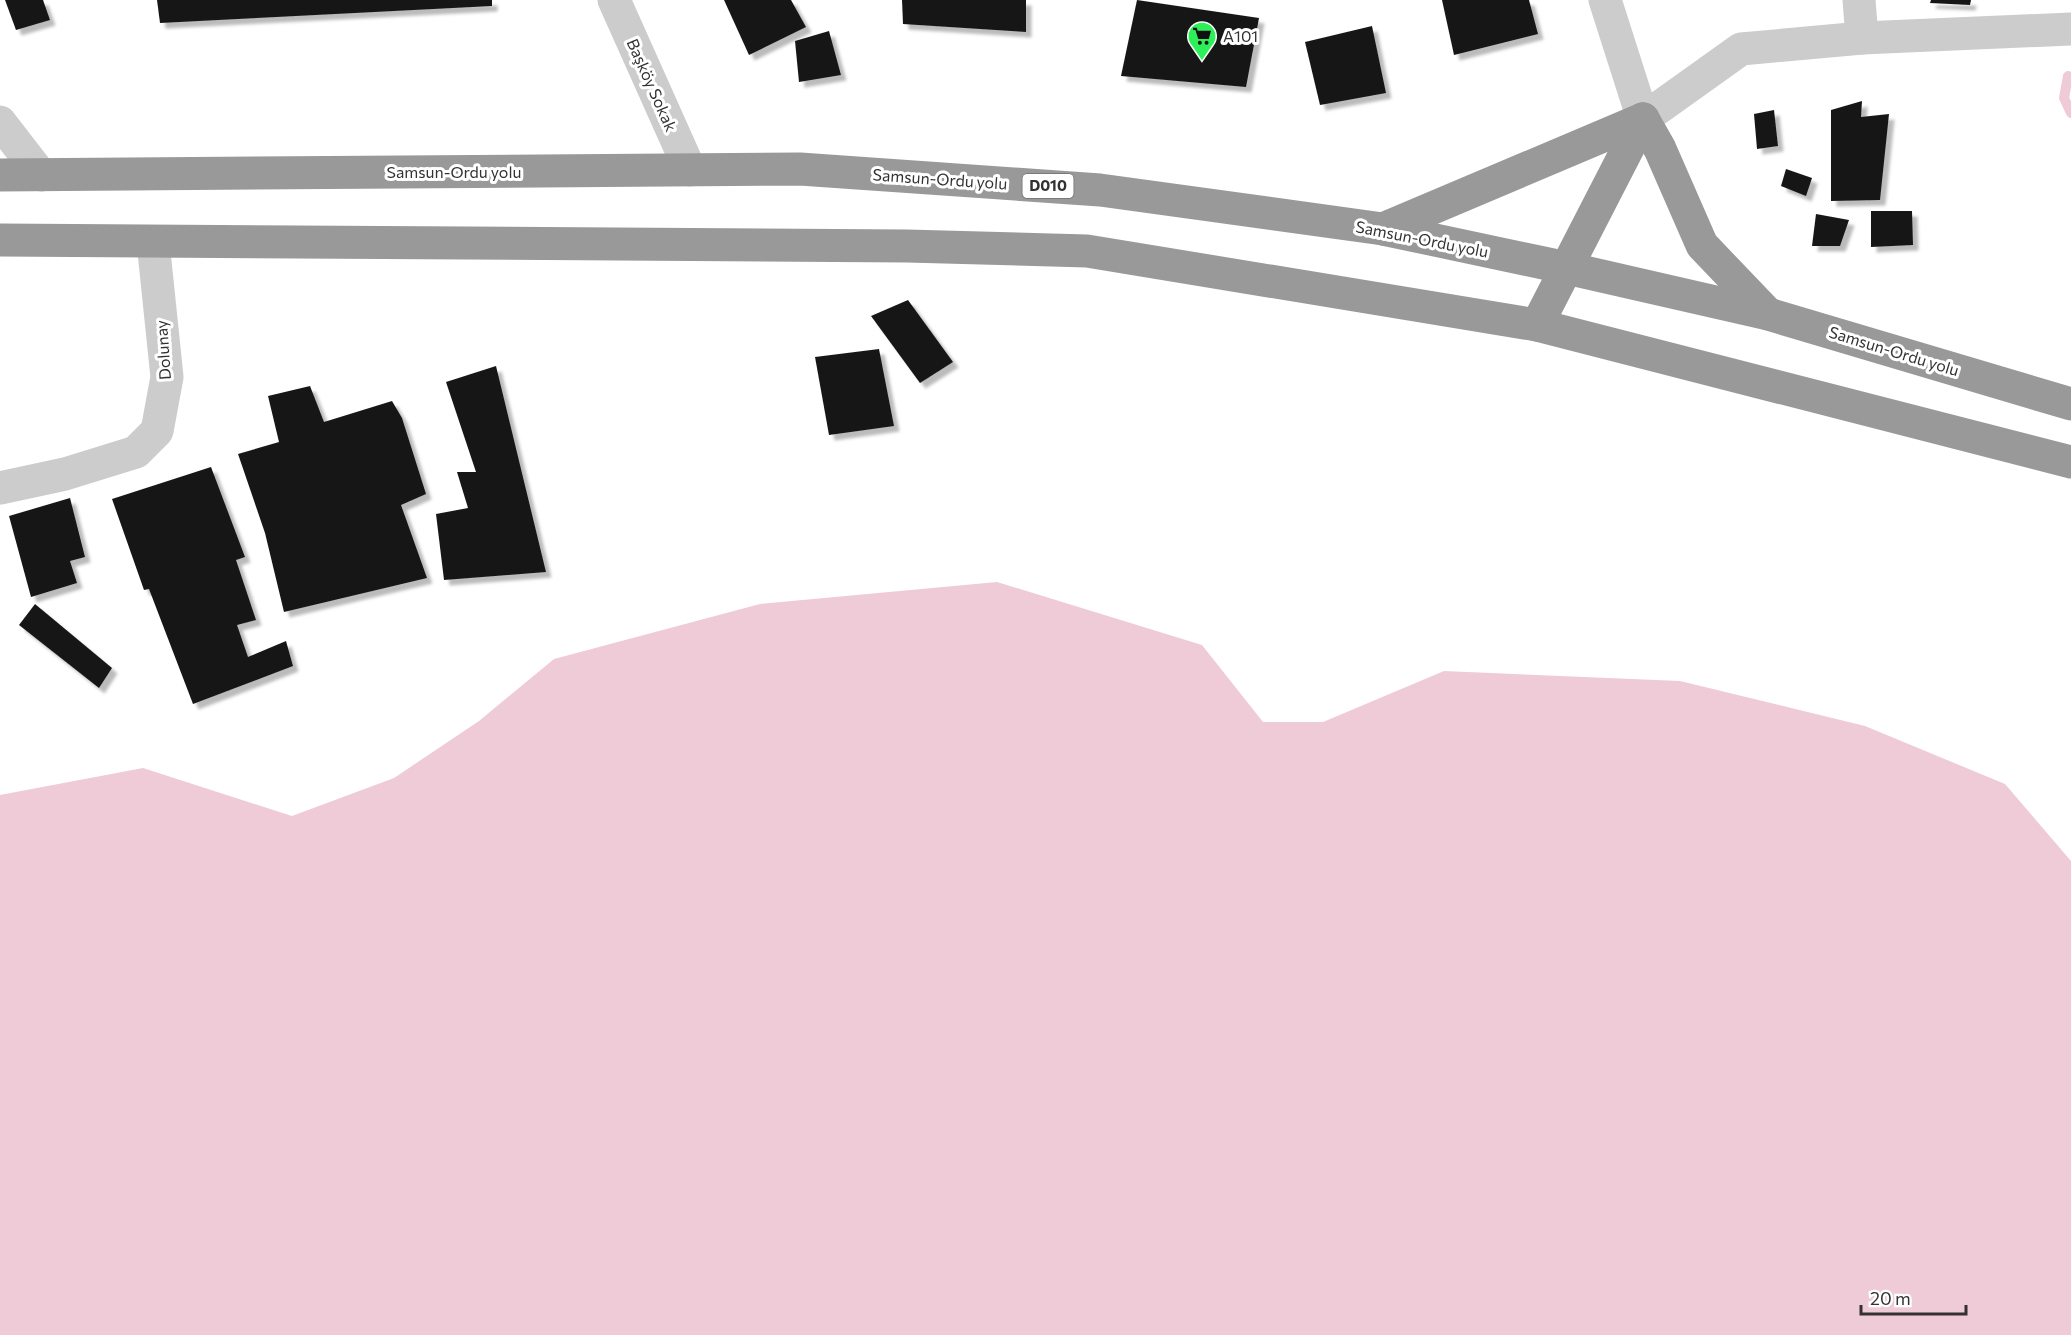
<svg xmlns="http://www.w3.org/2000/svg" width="2071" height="1335" viewBox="0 0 2071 1335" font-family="Commissioner,sans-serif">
  <defs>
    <filter id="shadow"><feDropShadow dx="5.5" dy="5.5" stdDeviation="1.5" flood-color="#0004"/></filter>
  </defs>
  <rect width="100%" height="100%" fill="#fff"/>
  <!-- water -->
  <path fill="#efcbd7" d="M997,582L1202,645L1263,722H1323L1444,671L1680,681L1865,726L2005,784L2071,861V1335H0V795L143,768L292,816L394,778L479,721L554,659L760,604Z"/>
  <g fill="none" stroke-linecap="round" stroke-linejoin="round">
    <!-- stream -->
    <path stroke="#efcbd7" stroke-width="10" d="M2068,76L2064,98L2071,113"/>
  </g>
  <!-- building -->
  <g fill="#191919" filter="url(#shadow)">
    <path d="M5,0H43L50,20L16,30Z"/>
    <path d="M157,0H492V6L160,23Z"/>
    <path d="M724,0H791L806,27L749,55Z"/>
    <path d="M902,0H1026V32L903,24Z"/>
    <path d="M1137,0L1259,18L1246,87L1121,76Z"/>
    <path d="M1442,0H1529L1538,34L1454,55Z"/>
    <path d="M1931,0H1971L1970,5L1930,3Z"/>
    <path d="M1372,26L1386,93L1320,105L1305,42Z"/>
    <path d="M829,31L841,75L799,82L795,41Z"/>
    <path d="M1862,101L1861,117L1889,114L1880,200L1831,201V110Z"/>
    <path d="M1774,110L1778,146L1757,149L1754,114Z"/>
    <path d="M1786,169L1812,178L1806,196L1781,186Z"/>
    <path d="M1871,211H1912L1913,245L1871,247Z"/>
    <path d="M1816,214L1849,220L1840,246H1812Z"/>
    <path d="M908,300L953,362L920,383L871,316Z"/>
    <path d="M879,349L894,426L829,435L815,357Z"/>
    <path d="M496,366L546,572L444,580L436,514L468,508L457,472H476L446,382Z"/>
    <path d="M310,386L324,422L392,401L402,418L426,494L401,505L427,578L284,612L265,533L238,454L279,442L268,396Z"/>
    <path d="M211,467L245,557L236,560L256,620L237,625L248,657L286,641L293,666L193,704L149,589L144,590L112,499Z"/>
    <path d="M70,498L85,557L70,561L77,583L31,597L9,516Z"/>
    <path d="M35,604L112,668L99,688L19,625Z"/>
  </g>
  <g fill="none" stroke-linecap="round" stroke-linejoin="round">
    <!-- minor -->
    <g stroke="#ccc" stroke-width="33">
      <path d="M614,0L690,170"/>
      <path d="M1605,0L1643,119L1741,49L1862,38L2071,29"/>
      <path d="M1859,0L1862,38"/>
      <path d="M0,122L41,175"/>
      <path d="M0,488L65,474L136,452L157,431L167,377L153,242"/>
    </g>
    <!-- highway -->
    <g stroke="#999" stroke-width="33">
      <path d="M1643,119L1660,149L1702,245L1768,314"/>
      <path d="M0,175L800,169L1100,190L1383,229L1567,268L1768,314L2071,404"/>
      <path d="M1383,229L1643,119"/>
      <path d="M0,240L907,246L1087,251L1537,325L2071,462"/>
      <path d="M1537,325L1643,119"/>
    </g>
  </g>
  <!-- icons -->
  <defs>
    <g id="supermarket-pin" transform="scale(1.5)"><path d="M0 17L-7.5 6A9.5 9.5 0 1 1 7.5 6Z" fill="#2df058" stroke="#fff"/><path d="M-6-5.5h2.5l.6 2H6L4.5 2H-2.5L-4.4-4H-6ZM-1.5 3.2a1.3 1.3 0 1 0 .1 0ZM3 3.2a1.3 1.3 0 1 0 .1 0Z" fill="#111"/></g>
  </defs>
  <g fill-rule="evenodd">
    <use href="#supermarket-pin" x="1202" y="36"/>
  </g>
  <g text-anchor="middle" stroke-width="6" stroke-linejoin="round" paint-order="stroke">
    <!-- shield labels -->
    <rect fill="#fff" stroke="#707070" stroke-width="1.5" x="1022.5" y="174" width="51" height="24" rx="4.5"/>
    <g font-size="15" font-weight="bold" fill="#323232">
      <text x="1048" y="191">D010</text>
    </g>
    <!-- poi labels -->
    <g font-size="16" fill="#323232" stroke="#fff" text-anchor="start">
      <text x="1223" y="42">A101</text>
    </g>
    <!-- street labels -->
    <g font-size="16" fill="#323232" stroke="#fff">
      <text transform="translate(652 85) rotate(66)" y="6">Başköy Sokak</text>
      <text x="454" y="178">Samsun-Ordu yolu</text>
      <text transform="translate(940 179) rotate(4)" y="6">Samsun-Ordu yolu</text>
      <text transform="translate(1422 239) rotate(11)" y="6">Samsun-Ordu yolu</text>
      <text transform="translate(163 350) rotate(-94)" y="6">Dolunay</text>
      <text transform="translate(1894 351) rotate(17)" y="6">Samsun-Ordu yolu</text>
    </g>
  </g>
  <!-- scale -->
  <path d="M1861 1305v9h105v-9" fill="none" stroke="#323232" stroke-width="3"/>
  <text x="1870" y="1305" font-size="18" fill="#323232" stroke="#ffffff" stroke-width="4.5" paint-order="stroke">20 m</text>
</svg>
